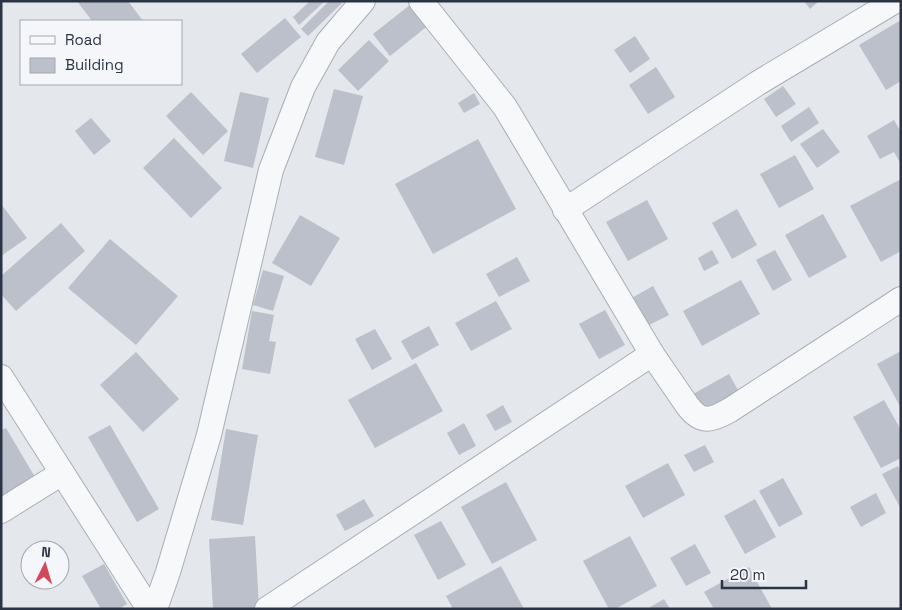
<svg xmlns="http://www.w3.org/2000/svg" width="902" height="610" viewBox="0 0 902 610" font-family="'Space Grotesk',sans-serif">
  <rect width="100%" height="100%" fill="#e4e7ec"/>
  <!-- building -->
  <g fill="#bbc0ca">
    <path d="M77,1H128L143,21H92Z"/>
    <path d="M310,1H325L299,25L293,17Z"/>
    <path d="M329,1H344L308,36L301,29Z"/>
    <path d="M415,1L435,20L390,56L373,34Z"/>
    <path d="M804,1H819L810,9Z"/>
    <path d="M285,18L301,37L257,73L241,54Z"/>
    <path d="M901,20V81L886,90L859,45Z"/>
    <path d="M635,36L650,59L630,73L614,50Z"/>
    <path d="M369,40L389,61L358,91L338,70Z"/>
    <path d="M656,67L675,97L648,114L629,85Z"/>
    <path d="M783,86L796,104L776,117L764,99Z"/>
    <path d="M334,89L363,96L344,165L315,157Z"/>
    <path d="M191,92L228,131L203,155L166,116Z"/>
    <path d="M240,92L269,98L253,168L224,161Z"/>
    <path d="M474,93L480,104L464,113L458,103Z"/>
    <path d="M809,107L819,123L791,142L781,126Z"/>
    <path d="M91,118L111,141L94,155L75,131Z"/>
    <path d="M894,120L901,132V164L894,152L880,159L867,136Z"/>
    <path d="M823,129L840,152L817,168L800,144Z"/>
    <path d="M174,138L222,188L191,218L143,168Z"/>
    <path d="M478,139L516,209L433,254L395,184Z"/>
    <path d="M795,155L814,189L779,208L760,174Z"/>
    <path d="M901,179V251L881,262L850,206Z"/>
    <path d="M647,200L668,239L628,261L606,222Z"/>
    <path d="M1,204L27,238L1,256Z"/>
    <path d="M737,209L757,245L732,259L712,223Z"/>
    <path d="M823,214L847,257L809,278L785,235Z"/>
    <path d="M300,215L340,238L311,286L272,263Z"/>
    <path d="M61,223L85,251L16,311L1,294V276Z"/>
    <path d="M110,239L178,296L136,345L68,288Z"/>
    <path d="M712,250L719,263L704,271L698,258Z"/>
    <path d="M775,250L792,280L773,291L756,260Z"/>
    <path d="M517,257L530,281L499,297L486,274Z"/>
    <path d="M263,270L284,276L273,311L253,305Z"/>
    <path d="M741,280L760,314L702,346L683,311Z"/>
    <path d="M653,286L669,315L645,327L630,299Z"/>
    <path d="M496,301L512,329L471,351L455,323Z"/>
    <path d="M605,310L625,345L599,359L579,324Z"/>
    <path d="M252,311L274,315L269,341L276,342L270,374L242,369Z"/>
    <path d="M429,326L439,345L412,360L401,341Z"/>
    <path d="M375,329L392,359L372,370L355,339Z"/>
    <path d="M901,351V408L877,364Z"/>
    <path d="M136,352L179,399L143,432L100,385Z"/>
    <path d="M416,363L443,411L375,448L348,400Z"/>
    <path d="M729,374L743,399L706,419L693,394Z"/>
    <path d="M884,400L901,430V458L881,468L853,417Z"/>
    <path d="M503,405L512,422L495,431L486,415Z"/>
    <path d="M464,423L476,446L459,455L447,433Z"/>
    <path d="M110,425L159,509L137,522L88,437Z"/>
    <path d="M6,428L39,484L1,506V430Z"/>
    <path d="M226,429L258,435L243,525L211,520Z"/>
    <path d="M705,445L714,462L694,472L684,455Z"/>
    <path d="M668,463L685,495L643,518L625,486Z"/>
    <path d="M898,466L901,472V509L882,474Z"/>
    <path d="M783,478L803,514L779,527L759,491Z"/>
    <path d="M506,482L537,540L492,564L461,507Z"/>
    <path d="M876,493L886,513L861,527L850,507Z"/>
    <path d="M364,499L374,516L345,531L336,515Z"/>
    <path d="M755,499L776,537L745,554L724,516Z"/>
    <path d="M441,521L466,565L438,580L414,535Z"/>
    <path d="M255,536L259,608L213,609L209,539Z"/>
    <path d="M630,536L657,586L615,609H609L583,561Z"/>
    <path d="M695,544L711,573L686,586L670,558Z"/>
    <path d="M104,564L127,604L119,609H101L82,576Z"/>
    <path d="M501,566L524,609H453L446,596Z"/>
    <path d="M749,567L772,609H714L704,592Z"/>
    <path d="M664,599L670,609H647Z"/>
  </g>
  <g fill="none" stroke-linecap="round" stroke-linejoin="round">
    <!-- street casing -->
    <g stroke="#a9aeb7" stroke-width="26">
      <g id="street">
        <path d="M421,1L505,107L652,354L687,405C701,424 711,421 730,410L901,299"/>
        <path d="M565,210L758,83L895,1"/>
        <path d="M1,377L149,609"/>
        <path d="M1,511L62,473"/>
        <path d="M155,609L168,572L209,435L271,170L303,87L328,42L363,1"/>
        <path d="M267,609L652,354"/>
      </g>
    </g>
    <!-- street -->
    <use href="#street" stroke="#f7f8fa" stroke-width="24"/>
  </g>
  <!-- border -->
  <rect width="902" height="610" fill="none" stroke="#2b3445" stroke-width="5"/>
  <!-- legend -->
  <rect x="20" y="20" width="162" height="65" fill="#f4f6f9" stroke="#a4a8b1"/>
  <rect x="30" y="36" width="25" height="8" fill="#f7f8fa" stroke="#a4a8b1"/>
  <text x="65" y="45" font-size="15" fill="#2b3445">Road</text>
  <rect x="30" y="58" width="25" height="15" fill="#bbc0ca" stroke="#a4a8b1"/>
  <text x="65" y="70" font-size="15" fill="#2b3445">Building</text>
  <!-- north arrow -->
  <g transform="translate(45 565) rotate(5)"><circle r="24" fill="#f4f6f9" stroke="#a4a8b1"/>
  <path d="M0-4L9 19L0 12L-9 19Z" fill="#d1495b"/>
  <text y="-8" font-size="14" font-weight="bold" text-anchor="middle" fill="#2b3445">N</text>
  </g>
  <!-- scale -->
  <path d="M722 580v8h84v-8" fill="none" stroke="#2b3445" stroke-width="2.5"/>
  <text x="730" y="580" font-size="15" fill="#2b3445" stroke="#f4f6f9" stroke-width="4" paint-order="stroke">20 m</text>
</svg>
